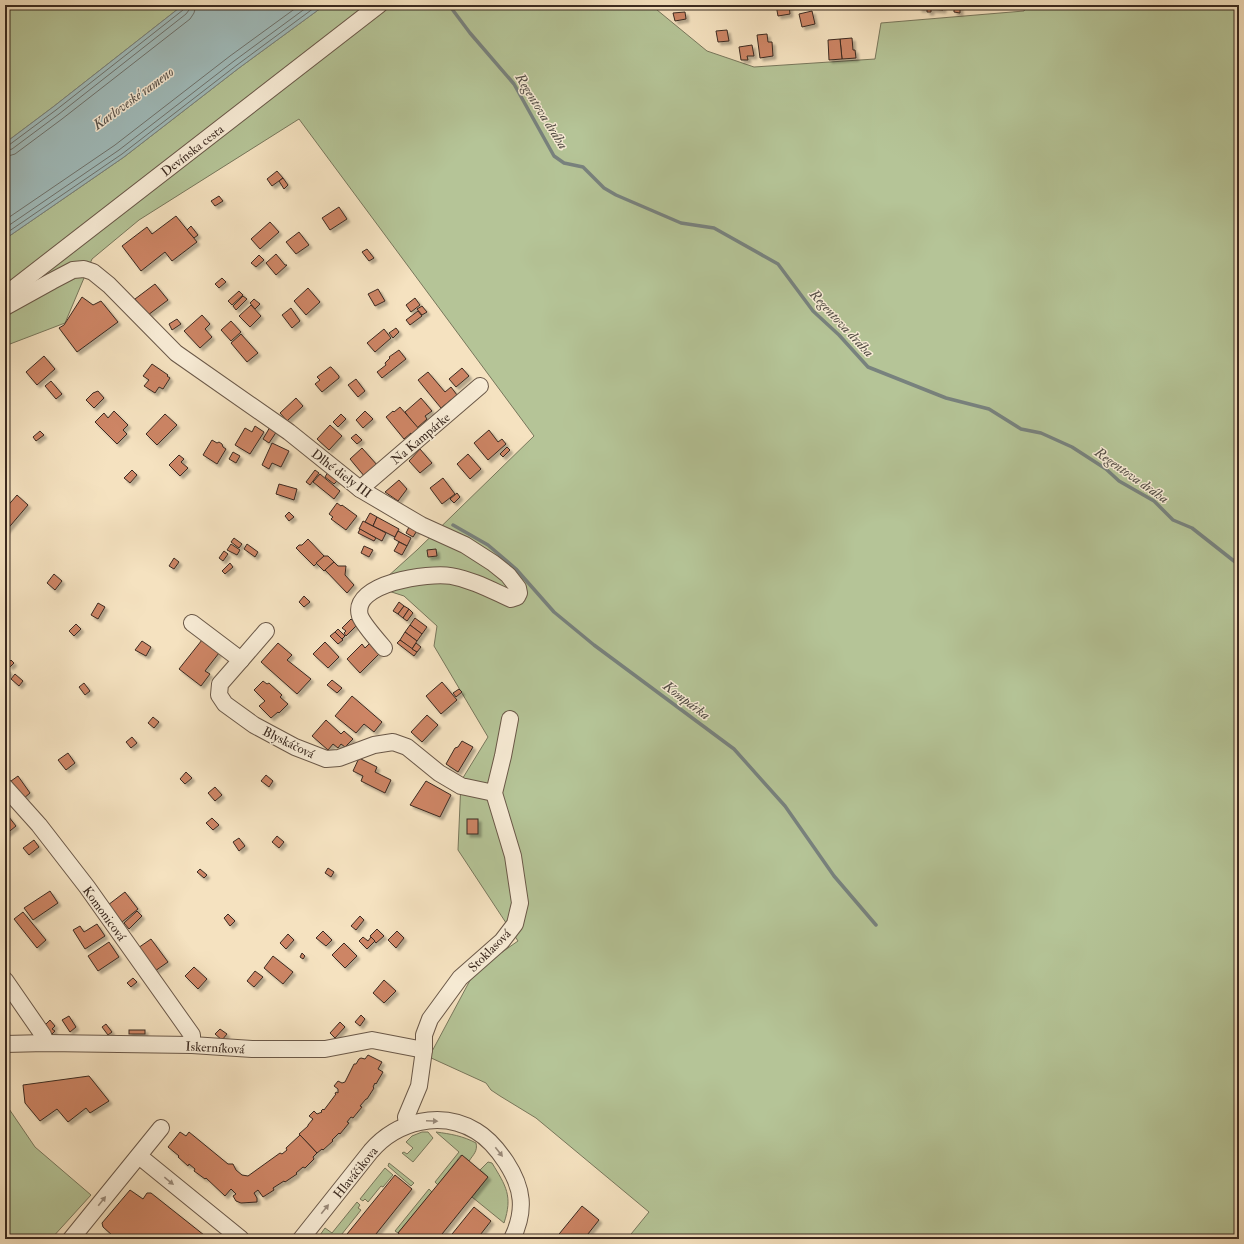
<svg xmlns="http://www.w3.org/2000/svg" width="1244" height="1244" viewBox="0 0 1244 1244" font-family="'IM FELL Double Pica',serif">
  <defs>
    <filter id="shadow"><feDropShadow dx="3" dy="3" stdDeviation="1" flood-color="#0004"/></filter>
  </defs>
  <rect width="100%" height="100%" fill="#f5e2c0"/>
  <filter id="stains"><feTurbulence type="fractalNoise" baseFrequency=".005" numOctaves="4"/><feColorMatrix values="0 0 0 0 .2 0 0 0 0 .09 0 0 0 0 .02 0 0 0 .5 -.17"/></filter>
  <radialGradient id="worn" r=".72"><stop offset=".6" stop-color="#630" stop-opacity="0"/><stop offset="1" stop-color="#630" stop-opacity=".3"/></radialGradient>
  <!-- green -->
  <g fill="#b5c497" stroke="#78775c">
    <path d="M5,5H183L53,107L5,143Z"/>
    <path d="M325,5H651L707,51L754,67L875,59L881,23L1024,11L1027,5H1239V1239H627L649,1212L536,1118L500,1096L491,1090L486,1083L429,1057L475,971L518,941L458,850L461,781L488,737L434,646L437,626L404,596L376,587L417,550L534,436L299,119L139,220L92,259L65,323L10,344L5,348V239L124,157L239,68Z"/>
    <path d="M5,1103L35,1147L91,1195L51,1239H5Z"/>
    <path d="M422,1132H428L433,1138L413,1162L402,1153L404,1152L407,1154L413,1148L406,1142L412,1136Z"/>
    <path d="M436,1132C451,1134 463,1136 476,1143C478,1151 473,1155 469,1161L461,1155L438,1185L435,1182L459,1152Z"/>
    <path d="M488,1162L492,1163C506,1186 513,1196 504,1223L472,1197L488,1177L480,1170Z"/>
    <path d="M389,1163L414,1183L411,1186L388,1166Z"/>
    <path d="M385,1168L393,1175L383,1187L381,1186L368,1202L365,1199L363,1201L360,1199Z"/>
    <path d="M429,1189L432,1192L398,1233L395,1231Z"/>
    <path d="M357,1202L360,1205L358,1208L361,1210L338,1239H325L320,1235L325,1228L332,1233Z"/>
  </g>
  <!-- water -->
  <path fill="#a0bcbc" stroke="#78827e" d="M183,5H325L239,68L124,157L5,239V143L53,107Z"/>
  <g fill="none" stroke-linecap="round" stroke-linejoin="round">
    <!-- shore -->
    <g stroke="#6e736e" stroke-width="1">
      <path d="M5,146L9,145L56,110L183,10L185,5"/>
      <path d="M5,151L12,149L59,114L186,14L189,10L190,5"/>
      <path d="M5,157L15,154L62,119L190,19L194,13L196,5"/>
      <path d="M5,220L115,145L230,56L300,5"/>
      <path d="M5,228L119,150L234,61L310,5"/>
      <path d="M5,234L122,154L237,65L318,5"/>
    </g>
    <!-- stream -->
    <g stroke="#78827e" stroke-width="3.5">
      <path d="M449,5L470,33L514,84L554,156L564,163L583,167L604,188L616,195L681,223L714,228L778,264L813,311L839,335L868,367L946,398L989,409L1021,429L1041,433L1072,447L1106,469L1119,481L1154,501L1173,520L1192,528L1239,565"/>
      <path d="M453,525L488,545L516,569L554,612L594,645L734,749L785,806L834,876L876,925"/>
    </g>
  </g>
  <!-- building -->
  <g fill="#cd8565" stroke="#3b2a20" filter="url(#shadow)">
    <path d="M776,5H789L790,14L778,16Z"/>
    <path d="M919,5H943V10L931,9V12H927V9H919Z"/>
    <path d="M954,5H960V13L954,12Z"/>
    <path d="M812,11L815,24L802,27L799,14Z"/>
    <path d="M685,12L686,19L675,21L673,13Z"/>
    <path d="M727,30L729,41L718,42L716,31Z"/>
    <path d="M767,34L768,42H772L773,56L760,58L757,35Z"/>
    <path d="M852,38L853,50H855L856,58L842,59L840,39Z"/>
    <path d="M840,39L842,59L829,60L828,40Z"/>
    <path d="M752,45L754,56H747L748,60H741L739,47Z"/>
    <path d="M277,171L283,178L272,186L267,179Z"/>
    <path d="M283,178L288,185L284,189L279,181Z"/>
    <path d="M219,196L223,201L215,206L211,201Z"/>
    <path d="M339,207L347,219L330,230L322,218Z"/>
    <path d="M176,216L197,242L172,261L165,252L141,271L122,246L147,227L152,234Z"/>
    <path d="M270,222L279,232L260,249L251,239Z"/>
    <path d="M191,226L198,235L194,238L187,230Z"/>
    <path d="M299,232L309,245L296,254L286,242Z"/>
    <path d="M367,249L374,258L369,261L362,252Z"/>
    <path d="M276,254L285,265H287L276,275L266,263Z"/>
    <path d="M259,255L264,260L256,267L251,263Z"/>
    <path d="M222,278L226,282L219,288L215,284Z"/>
    <path d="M155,284L168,300L148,315L135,299Z"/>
    <path d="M308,288L320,302L306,315L294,301Z"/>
    <path d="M378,289L385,301L375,306L368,294Z"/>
    <path d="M239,291L243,295L232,305L228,301Z"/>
    <path d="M243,296L247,299L236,310L233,306Z"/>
    <path d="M82,297L93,305L101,301L118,322L77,352L59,328L64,325Z"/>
    <path d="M415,298L420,305L411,312L406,305Z"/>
    <path d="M254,299L260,304L255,309L250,303Z"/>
    <path d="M251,305L261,316L250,327L239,316Z"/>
    <path d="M422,306L427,312L422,315L417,309Z"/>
    <path d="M291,308L300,321L292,328L282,315Z"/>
    <path d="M418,311L422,316L410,325L406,320Z"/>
    <path d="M202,315L210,324L205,329L212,337L200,348L184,331Z"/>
    <path d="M177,319L181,324L172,330L169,324Z"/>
    <path d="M231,321L241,332L231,341L221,330Z"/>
    <path d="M396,328L399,332L393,338L389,333Z"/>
    <path d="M384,329L391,338L375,352L367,343Z"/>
    <path d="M241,334L258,353L247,362L231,343Z"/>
    <path d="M399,350L406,359L382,378L377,372L386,365L385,363L390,358L389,357Z"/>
    <path d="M44,356L55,369L37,385L26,372Z"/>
    <path d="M152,364L168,375L167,376L170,378L163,389L159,387L155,393L144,386L149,380L143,376Z"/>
    <path d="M330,367H331L339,376V378L322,392L315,384L320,380L317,377Z"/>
    <path d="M462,368L469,376L456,387L449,379Z"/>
    <path d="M428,372L445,392L451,387L457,395L441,408L418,380Z"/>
    <path d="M356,379L365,391L358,397L348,385Z"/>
    <path d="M51,381L62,394L56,399L45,386Z"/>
    <path d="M98,391L104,398L94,408L86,400L93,393Z"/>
    <path d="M296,398L303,406L287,421L280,413Z"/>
    <path d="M421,398L432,411L425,416L427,419L417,428L405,412Z"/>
    <path d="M400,407L420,430L413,435L411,433L404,439L386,417L393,411L394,412Z"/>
    <path d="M114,411L128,425L123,430L127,434L117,444L95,422L104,413L108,418Z"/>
    <path d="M365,411L373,419L363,428L356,420Z"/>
    <path d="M165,414L177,425L157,445L146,434Z"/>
    <path d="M341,414L346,419L338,427L333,422Z"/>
    <path d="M330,425L342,436L329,450L317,439Z"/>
    <path d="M255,426L264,432L250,454L235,445L245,428L252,432Z"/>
    <path d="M270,427L277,431L269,443L263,439Z"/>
    <path d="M489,430L498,442L502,439L506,444L488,460L474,443Z"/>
    <path d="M40,431L44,435L36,441L33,437Z"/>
    <path d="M356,434L362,440L357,444L351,438Z"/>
    <path d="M212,440L217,443L219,442L222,444L223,447L226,449L217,464L203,455Z"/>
    <path d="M272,443L289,451L281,467L272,463L269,469L262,465Z"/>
    <path d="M507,447L510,450L503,457L500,454Z"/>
    <path d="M362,448L378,466L365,477L350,459Z"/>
    <path d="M420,449L432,463L420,473L409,461Z"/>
    <path d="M233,452L240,456L236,463L229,459Z"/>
    <path d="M468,454L481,469L470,479L457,464Z"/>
    <path d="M179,455L184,459L181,462L188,468L180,476L169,465Z"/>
    <path d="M132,470L137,475L130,483L124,478Z"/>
    <path d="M315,470L319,473L310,485L306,482Z"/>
    <path d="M328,472L338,480L334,484L325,477Z"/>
    <path d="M320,474L340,491L334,499L313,482Z"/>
    <path d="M443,478L455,494L442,504L430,488Z"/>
    <path d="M399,480L407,489L398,501L385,492Z"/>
    <path d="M279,484L297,489L294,500L276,494Z"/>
    <path d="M457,493L460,497L454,503L450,499Z"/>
    <path d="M17,495L28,505L5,532V520L6,518L5,517V509Z"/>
    <path d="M337,503L341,506L342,505L357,516L346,530L331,519L333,517L329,514Z"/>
    <path d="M289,512L294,517L289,521L285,516Z"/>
    <path d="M370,513L377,517L373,526L365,522Z"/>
    <path d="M377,517L399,529L395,537L373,526Z"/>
    <path d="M363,521L386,533L382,541L359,529Z"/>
    <path d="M410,525L418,529L413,537L406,533Z"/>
    <path d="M360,529L376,538L374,541L358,533Z"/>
    <path d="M398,531L411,538L407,546L394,539Z"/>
    <path d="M234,538L242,544L239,548L231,542Z"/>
    <path d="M308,539L324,556L314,566L296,548L299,545H302Z"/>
    <path d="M399,542L407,546L402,555L394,551Z"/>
    <path d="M231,544L240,550L237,555L227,550Z"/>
    <path d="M247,544L258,552L255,557L244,549Z"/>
    <path d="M364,546L373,550L369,557L361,553Z"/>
    <path d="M436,549L437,556L428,557L427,550Z"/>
    <path d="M224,551L228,554L223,561L219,558Z"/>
    <path d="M324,556H328L334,562L324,571L316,563Z"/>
    <path d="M174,558L179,562L174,569L169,566Z"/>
    <path d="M334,562L338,566H346L345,575L354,585L347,593L325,570Z"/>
    <path d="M230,563L233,567L225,574L222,571Z"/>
    <path d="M54,574L62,581L55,590L47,583Z"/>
    <path d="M304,596L310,602L304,607L299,602Z"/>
    <path d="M399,602L404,606L398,614L393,611Z"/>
    <path d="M98,603L105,607L98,619L91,615Z"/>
    <path d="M404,606L409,609L403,618L398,614Z"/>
    <path d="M409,609L413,613L407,621L403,618Z"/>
    <path d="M415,618L427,627L422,634L410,625Z"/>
    <path d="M351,619L357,625L346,636L344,633L346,631L342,628Z"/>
    <path d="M76,624L81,629L74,636L69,631Z"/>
    <path d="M410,625L422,634L417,641L405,632Z"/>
    <path d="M338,629L345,636L342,639L335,632Z"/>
    <path d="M335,632L343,640L338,644L330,636Z"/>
    <path d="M405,632L417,641L412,649L400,640Z"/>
    <path d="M202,640L219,653L205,671L210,674L201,686L179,669Z"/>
    <path d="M400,640L417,652L414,656L397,643Z"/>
    <path d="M142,641L151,647L146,656L135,650Z"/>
    <path d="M325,642L339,657L328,668L313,654Z"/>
    <path d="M278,643L292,655L287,660L311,679L297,694L261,662Z"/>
    <path d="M370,643L380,653L360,673L347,659L362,644L365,648Z"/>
    <path d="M416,643L421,647L417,652L412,649Z"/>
    <path d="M11,660L14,663L10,667L7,664Z"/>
    <path d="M7,669L10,673L6,677L5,670Z"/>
    <path d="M15,674L23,681L19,686L11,679Z"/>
    <path d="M332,680L342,688L337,693L327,685Z"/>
    <path d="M263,681L267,684L269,683L282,695L280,697L288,704L279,713L278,712L271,718L259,706L265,701L254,690Z"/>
    <path d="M442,682L457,700L441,714L426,696Z"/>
    <path d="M84,683L90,691L85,695L79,687Z"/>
    <path d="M459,689L462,692L456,697L453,693Z"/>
    <path d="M352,696L382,722L374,732L364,724L356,733L335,716Z"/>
    <path d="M427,715L438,725L422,742L411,732Z"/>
    <path d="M153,717L159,722L154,728L148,723Z"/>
    <path d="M326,720L341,734L344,731L353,739L345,747L341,744L338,748L333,744L328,750L312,736Z"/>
    <path d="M132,737L137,743L131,748L126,742Z"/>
    <path d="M462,741L473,747L458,772L446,764L455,748L458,747Z"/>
    <path d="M68,753L75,763L66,770L58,760Z"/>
    <path d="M359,758L377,767L375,772L391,780L385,793L361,781L363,776L353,771Z"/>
    <path d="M186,772L192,778L185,784L180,779Z"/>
    <path d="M266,775L273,781L269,787L261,781Z"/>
    <path d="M18,776L30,793L23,799L11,781Z"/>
    <path d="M426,781L451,795L440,817L410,805Z"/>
    <path d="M215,787L222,795L215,801L208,793Z"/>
    <path d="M5,812L16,826L5,835Z"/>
    <path d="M212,818L219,825L213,830L206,823Z"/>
    <rect x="467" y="819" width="11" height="15"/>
    <path d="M277,836L284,842L279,848L272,842Z"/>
    <path d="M239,838L245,846L239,851L233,842Z"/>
    <path d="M34,840L39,847L29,855L23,848Z"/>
    <path d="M328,868L334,872L331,877L325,873Z"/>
    <path d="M200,869L207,875L204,878L197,872Z"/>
    <path d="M50,891L58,903L33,920L24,908Z"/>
    <path d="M125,892L138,909L122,922L108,905Z"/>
    <path d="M137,911L142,916L129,929L124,923Z"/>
    <path d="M23,912L46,940L37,948L14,919Z"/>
    <path d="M228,914L235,921L230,926L224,918Z"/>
    <path d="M360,916L364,920L356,930L351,926Z"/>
    <path d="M97,924L105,936L85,949L73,930L80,926L84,932Z"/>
    <path d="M377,929L384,936L376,943L370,936Z"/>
    <path d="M323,931L332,940L326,946L316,938Z"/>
    <path d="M397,931L404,938L396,948L388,940Z"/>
    <path d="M288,934L294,940L286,949L280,943Z"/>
    <path d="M363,937L368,941L371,937L375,941L367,949L359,941Z"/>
    <path d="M151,939L168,962L155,971L138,948Z"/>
    <path d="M109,942L119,957L98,971L88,956Z"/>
    <path d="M344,943L357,956L345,968L332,955Z"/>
    <path d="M302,953L305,956L303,959L300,957Z"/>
    <path d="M273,956L293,972L283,984L264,968Z"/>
    <path d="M194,967L207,979L198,989L185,976Z"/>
    <path d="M255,971L263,977L254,987L247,981Z"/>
    <path d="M133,978L137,982L131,987L127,983Z"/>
    <path d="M384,980L396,991L384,1003L373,993Z"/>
    <path d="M361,1015L365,1019L360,1026L355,1022Z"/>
    <path d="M69,1016L76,1027L70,1032L62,1020Z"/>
    <path d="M50,1020L55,1026L52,1029L55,1031L51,1035L44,1026Z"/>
    <path d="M340,1022L345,1027L335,1038L330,1033Z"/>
    <path d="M106,1024L112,1032L108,1035L102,1027Z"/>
    <path d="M220,1029L227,1034L222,1040L215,1034Z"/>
    <rect x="129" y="1030" width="16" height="4"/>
    <path d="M368,1055L382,1062L378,1069L383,1072L376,1084L375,1083L373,1087L374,1088L367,1099H366L360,1106L362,1107L353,1118L351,1117L347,1122L349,1123L340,1134L339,1133L332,1140L333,1141L323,1150L322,1149L317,1153L299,1134L308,1126V1125L313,1119L309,1116L314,1111L317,1114L322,1112L321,1111L323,1109L324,1110L336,1094H335L336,1092L338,1093V1089L334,1086L338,1081L342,1083L345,1082L354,1064H356L359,1059L361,1058L365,1059Z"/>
    <path d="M89,1076L109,1101L90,1113L86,1108L68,1122L57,1109L40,1121L25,1103L23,1085Z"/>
    <path d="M180,1132L186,1136L189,1132L228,1164H233L236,1170L242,1175L248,1176L280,1153L282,1154L287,1150L286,1148L300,1135L317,1153L313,1157L314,1159L305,1168L303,1167L296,1173L297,1174L285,1182L284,1181L273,1188L274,1190L263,1197L258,1190L254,1193L257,1198V1202L241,1203L236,1201L233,1196L236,1194L231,1189L225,1196L206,1178L205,1179L194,1171L195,1169L189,1164L188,1166L178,1157L179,1156L168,1147Z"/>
    <path d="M462,1155L488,1177L438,1239H405L398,1233Z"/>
    <path d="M395,1175L412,1189L372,1239H343Z"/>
    <path d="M130,1190L143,1199L147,1193H151L209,1239H111L113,1236L103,1227L102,1223Z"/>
    <path d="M582,1206L599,1220L584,1239H555Z"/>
    <path d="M474,1207L491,1221L477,1239H448Z"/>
  </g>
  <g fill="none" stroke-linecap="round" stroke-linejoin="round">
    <!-- minor casing -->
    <g stroke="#6a5848" stroke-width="18">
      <g id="minor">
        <path d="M5,295L379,5"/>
        <path d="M5,307L52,281L73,270L84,269L93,272L109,285L176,353L289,432L360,489L421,525L465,545L493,563L508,575L518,588L519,593L517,597L511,599C491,590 473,580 451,576C430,572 350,583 360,616C363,624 378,641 384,648"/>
        <path d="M360,489L480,386"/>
        <path d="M192,623L241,660L220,684L219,695L225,704L254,725L295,747L326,759L339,758L374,745L393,742L407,747L439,773L461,786L494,793"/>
        <path d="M241,660L266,631"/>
        <path d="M5,787L39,825L87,887L192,1035V1045"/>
        <path d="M5,980L43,1035L46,1043"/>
        <path d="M5,1044L46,1043L192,1045L252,1049H325L372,1040L424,1050"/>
        <path d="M407,1125L406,1117L419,1086L424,1050V1035L430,1019L460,978L502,941L515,924L520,903L513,856L494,793L503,756L510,719"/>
        <path d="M139,1156L241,1239"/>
        <path d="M71,1239L161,1128"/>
        <path d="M301,1239L371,1151C397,1121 441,1110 476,1131C488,1138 498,1150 506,1162C523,1188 526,1210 512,1239"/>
      </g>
    </g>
    <!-- minor -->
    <use href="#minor" stroke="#f8ecd6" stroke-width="16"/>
  </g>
  <!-- one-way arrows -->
  <defs><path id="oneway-solid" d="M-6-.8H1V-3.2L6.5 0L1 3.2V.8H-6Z"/></defs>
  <g fill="#9a8b7b">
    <use href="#oneway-solid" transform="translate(432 1121) rotate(2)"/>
    <use href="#oneway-solid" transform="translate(499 1152) rotate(52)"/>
    <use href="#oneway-solid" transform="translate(169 1181) rotate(39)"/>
    <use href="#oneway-solid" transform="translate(102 1201) rotate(-51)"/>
    <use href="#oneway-solid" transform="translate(325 1209) rotate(-51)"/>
  </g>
  <g text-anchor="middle" stroke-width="3" stroke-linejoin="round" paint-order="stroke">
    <!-- street labels -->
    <g font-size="13" fill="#3b2a20" stroke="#f8ecd6">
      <text transform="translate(192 150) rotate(-38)" y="5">Devínska cesta</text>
      <text transform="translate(420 438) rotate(-40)" y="5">Na Kampárke</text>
      <text transform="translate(342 473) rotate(37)" y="5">Dlhé diely III</text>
      <text transform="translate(289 742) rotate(26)" y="5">Blyskáčová</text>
      <text transform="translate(105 913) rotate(54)" y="5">Komonicová</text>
      <text transform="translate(489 950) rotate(-45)" y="5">Stoklasová</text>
      <text transform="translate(215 1047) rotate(3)" y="5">Iskerníková</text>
      <text transform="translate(355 1172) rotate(-51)" y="5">Hlaváčikova</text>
    </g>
    <!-- water labels -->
    <g font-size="14" font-style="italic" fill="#544e47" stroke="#f8ecd6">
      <text transform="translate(133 98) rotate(-36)" y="5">Karloveské rameno</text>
      <text transform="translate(542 111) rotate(58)" y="5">Regentova dráha</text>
      <text transform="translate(842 323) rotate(47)" y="5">Regentova dráha</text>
      <text transform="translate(1132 475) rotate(35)" y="5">Regentova dráha</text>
      <text transform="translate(687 700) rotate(37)" y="5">Kompárka</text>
    </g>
  </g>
  <!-- margin -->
  <rect width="1244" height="1244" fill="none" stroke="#f5e2c0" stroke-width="20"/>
  <rect x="6" y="6" width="1232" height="1232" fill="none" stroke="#3b2a20" stroke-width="2"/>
  <rect x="10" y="10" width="1224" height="1224" fill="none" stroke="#3b2a20"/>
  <rect width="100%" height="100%" filter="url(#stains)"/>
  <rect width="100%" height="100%" fill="url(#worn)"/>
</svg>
